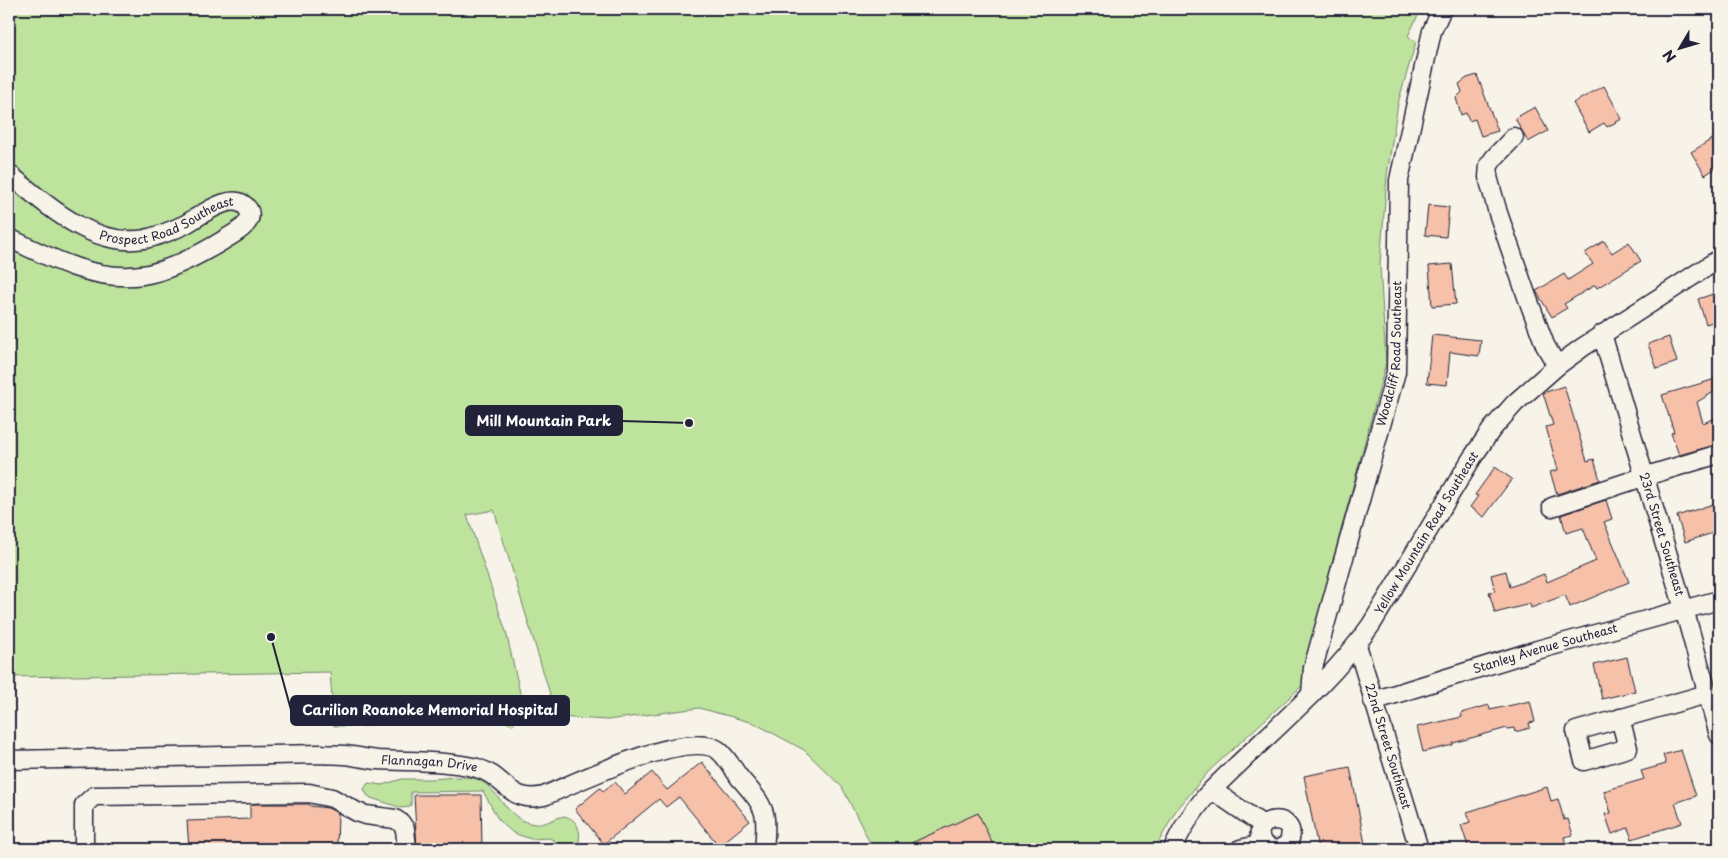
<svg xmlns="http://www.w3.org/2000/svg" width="1728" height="858" viewBox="0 0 1728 858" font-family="'Playpen Sans',sans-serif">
  <rect width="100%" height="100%" fill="#f7f3e8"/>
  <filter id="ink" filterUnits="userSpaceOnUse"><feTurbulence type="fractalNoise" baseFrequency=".02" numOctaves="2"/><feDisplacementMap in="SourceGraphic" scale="10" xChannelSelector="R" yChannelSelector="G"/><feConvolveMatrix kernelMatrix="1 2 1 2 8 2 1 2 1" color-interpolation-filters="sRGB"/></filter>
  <g filter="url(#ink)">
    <!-- green -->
    <g fill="#bee39d" stroke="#70826c">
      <path d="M9,9H1421L1408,36L1416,42L1398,103L1387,175L1380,265L1386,363L1331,568L1303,685L1209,771L1175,812L1155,849H873L842,787L804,750L754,723L699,708L607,720L557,717L494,510L467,515L506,632L524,710L513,725L477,710L443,709L408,714L366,726H334L330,672L9,677Z"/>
      <path d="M455,777C463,777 474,777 481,781C500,792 509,822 535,824C546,825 554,818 564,816C577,819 581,829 579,842L574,846L568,847L549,838L531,839L513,833L498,819L483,791L411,792V805L408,807L402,808L371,798L367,795L364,789L368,783L382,785L402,779H432Z"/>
    </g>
    <!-- building -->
    <g fill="#f6c0a9" stroke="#22223b">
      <path d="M1477,75L1498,131L1481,136L1475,119L1469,121L1466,113L1461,115L1456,98L1462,92L1459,84L1467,78Z"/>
      <path d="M1604,86L1622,119L1607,127L1604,123L1589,132L1573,103Z"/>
      <path d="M1535,107L1548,131L1528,142L1515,118Z"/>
      <path d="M1719,135V166L1705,175L1691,152Z"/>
      <path d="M1428,205L1449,207L1446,237L1425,235Z"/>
      <path d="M1604,241L1612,253L1629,242L1641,261L1597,288L1595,285L1564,304L1567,308L1552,317L1536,291L1564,274L1568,280L1593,264L1585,253Z"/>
      <path d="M1452,264L1456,304L1432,306L1429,266Z"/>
      <path d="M1719,292V320L1706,324L1698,299Z"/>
      <path d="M1432,335L1481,340L1479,356L1450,352L1447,385L1427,383Z"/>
      <path d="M1669,337L1677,362L1657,369L1648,344Z"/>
      <path d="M1719,378V389L1697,402L1703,423L1719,417V444L1679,455L1671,433L1674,432L1662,395Z"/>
      <path d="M1564,386L1587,461L1594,459L1600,480L1557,494L1550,472L1558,470L1546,427L1553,425L1543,393Z"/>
      <path d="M1495,467L1512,479L1484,517L1470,507L1478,496L1475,495Z"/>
      <path d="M1606,500L1612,519L1604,522L1629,582L1570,607L1565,595L1531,608L1530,604L1495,613L1489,592L1495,591L1491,575L1506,571L1510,587L1544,574L1547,582L1596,561L1583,528L1566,533L1561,515Z"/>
      <path d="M1719,502V531L1685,542L1677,516Z"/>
      <path d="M1627,657L1635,691L1602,699L1594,665Z"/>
      <path d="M1530,701L1535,722L1529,723L1530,728L1515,732L1514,728L1507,729V728L1453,743V745L1423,752L1417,727L1462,717L1461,713L1489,705L1490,710Z"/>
      <path d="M1681,750L1696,796L1675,803L1682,823L1632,839L1628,828L1612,834L1605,814L1611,813L1604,791L1644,779L1641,771L1666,764L1663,755Z"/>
      <path d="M702,762L750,821L719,846L679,797L666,807L659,799L604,844L575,809L600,788L603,791L615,782L625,794L652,772L667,790Z"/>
      <path d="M1350,767L1366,849H1318L1304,776Z"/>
      <path d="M1547,787L1551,801L1558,799L1564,820L1568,819L1573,835L1564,837L1567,849H1469L1461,825L1470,822L1467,812Z"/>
      <path d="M414,795H481L482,849H417Z"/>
      <path d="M252,804H308L311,806L328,808L338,813L337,849H189L187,821L250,819V807Z"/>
      <path d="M978,813L995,849H898Z"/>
    </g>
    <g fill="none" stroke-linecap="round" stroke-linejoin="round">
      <!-- minor casing -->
      <g stroke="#22223b" stroke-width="21">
        <g id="minor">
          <path d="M1514,137L1494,158L1489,165L1488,177L1498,213L1526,294L1545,345L1557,366"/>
          <path id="s1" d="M9,174C47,205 92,248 145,239C159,236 171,231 184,225C199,217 234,188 248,209C254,219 243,228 235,233C210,249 173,271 142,275C96,282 50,258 9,238"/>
          <path id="s2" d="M1602,334L1684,609L1719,735"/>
          <path d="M1552,507L1643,477L1719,454"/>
          <path id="s3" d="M1357,645L1419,849"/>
          <path id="s4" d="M1311,694L1313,668L1396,372L1399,180L1432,31L1442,9"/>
          <path id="s5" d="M1373,701L1537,650L1719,600"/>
          <path d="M1620,718L1628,748L1584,761L1576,731L1707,694"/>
          <path id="s6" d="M9,760L321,754C331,755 342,754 352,756C360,757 369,759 378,760C410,762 445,760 477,768C506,776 508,804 544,796C577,782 687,729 718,750C725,755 734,770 739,777C748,788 764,803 765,819C766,829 765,839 764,849"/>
          <path d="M1212,790L1263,825"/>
          <path d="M84,849V805L94,796L309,793L332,798L357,812L366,815L395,819L401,823L405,829L407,849"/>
          <path id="s7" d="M1173,849C1180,830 1193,812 1206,796C1261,739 1325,690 1371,625L1472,458L1492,429L1515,403L1557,366L1583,347L1719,259"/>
          <path d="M1240,849L1263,844"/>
          <path d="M1272,849L1263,844C1246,814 1303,811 1288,844L1279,849"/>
        </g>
      </g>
      <!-- minor -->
      <use href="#minor" stroke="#f7f3e8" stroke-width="18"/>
    </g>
  </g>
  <g text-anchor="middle" stroke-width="5" stroke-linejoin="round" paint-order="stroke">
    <!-- street labels -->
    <g font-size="12" fill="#22223b" stroke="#f7f3e8">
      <text dy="4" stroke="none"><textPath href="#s1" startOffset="181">Prospect Road Southeast</textPath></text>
      <text dy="4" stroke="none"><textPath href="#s4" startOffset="351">Woodcliff Road Southeast</textPath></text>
      <text dy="4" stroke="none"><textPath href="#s7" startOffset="408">Yellow Mountain Road Southeast</textPath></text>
      <text dy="4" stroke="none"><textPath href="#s2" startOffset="209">23rd Street Southeast</textPath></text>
      <text dy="4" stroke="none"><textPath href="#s5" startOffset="180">Stanley Avenue Southeast</textPath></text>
      <text dy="4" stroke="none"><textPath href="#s3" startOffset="106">22nd Street Southeast</textPath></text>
      <text dy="4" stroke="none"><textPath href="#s6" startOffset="421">Flannagan Drive</textPath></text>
    </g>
  </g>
  <!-- callouts -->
  <path fill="none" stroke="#22223b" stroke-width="2" d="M689 423L622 421M271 637L291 710"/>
  <g fill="#22223b" stroke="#f7f3e8" stroke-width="2">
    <circle cx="689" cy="423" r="5"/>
    <circle cx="271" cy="637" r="5"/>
  </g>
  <g fill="#22223b" stroke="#22223b" stroke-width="2">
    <rect x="466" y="406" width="156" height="29" rx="5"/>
    <rect x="291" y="696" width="278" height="29" rx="5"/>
  </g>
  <g font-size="14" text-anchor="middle" font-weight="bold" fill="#fff">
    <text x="544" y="426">Mill Mountain Park</text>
    <text x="430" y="715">Carilion Roanoke Memorial Hospital</text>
  </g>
  <!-- margin -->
  <rect width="1728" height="858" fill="none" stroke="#f7f3e8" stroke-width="30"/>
  <rect x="15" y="15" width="1698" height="828" fill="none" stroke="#22223b" stroke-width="2" filter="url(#ink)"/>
  <!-- north arrow -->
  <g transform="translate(1680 48) rotate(232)" stroke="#f7f3e8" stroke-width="4" paint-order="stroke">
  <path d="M0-4L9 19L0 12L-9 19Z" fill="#22223b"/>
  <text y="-8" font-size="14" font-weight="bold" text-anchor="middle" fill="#22223b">N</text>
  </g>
</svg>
